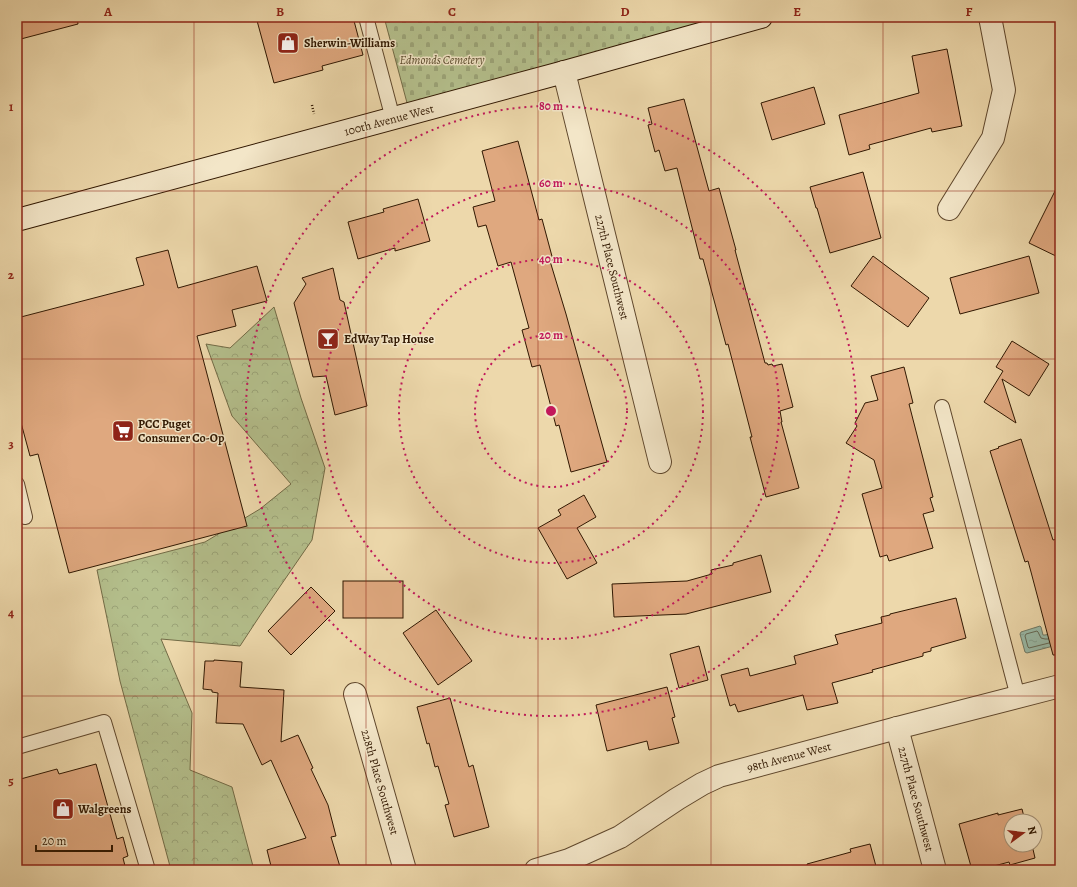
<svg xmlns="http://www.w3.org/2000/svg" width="1077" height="887" viewBox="0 0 1077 887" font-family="Alegreya,serif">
  <defs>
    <pattern id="forest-crowns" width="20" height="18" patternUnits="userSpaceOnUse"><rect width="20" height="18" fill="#b4bf8c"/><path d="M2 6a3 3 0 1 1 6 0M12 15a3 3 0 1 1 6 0" fill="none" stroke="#9ba377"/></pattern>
    <pattern id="cemetery-stones" width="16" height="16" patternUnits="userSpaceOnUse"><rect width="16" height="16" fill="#b4bf8c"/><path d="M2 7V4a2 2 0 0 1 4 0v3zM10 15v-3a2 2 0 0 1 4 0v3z" fill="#9ba377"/></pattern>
    <pattern id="water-ripples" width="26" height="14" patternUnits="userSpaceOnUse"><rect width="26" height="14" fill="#99baa8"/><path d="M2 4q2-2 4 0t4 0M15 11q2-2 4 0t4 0" fill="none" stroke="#849f8f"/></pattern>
  </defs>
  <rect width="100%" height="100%" fill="#edd8ab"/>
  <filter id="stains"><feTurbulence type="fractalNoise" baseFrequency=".005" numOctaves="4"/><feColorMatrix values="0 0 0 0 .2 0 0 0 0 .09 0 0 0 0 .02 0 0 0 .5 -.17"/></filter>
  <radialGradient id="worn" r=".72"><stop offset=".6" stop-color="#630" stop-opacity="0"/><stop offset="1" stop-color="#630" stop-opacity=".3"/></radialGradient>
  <!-- forest -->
  <path fill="url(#forest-crowns)" stroke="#726b46" d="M274,307L301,398L325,468L312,540L261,614L240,646L161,639L192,713L190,770L232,787L254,870H171L120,681L97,570L205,542L260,509L291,484L232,416L206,344L230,348Z"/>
  <!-- cemetery -->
  <path fill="url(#cemetery-stones)" stroke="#726b46" d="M384,17H756L410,114Z"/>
  <!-- water -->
  <path fill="url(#water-ripples)" stroke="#6f7965" d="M1040,626L1041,627L1043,635H1045L1055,633L1057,645L1027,653L1025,652L1020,634L1021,632Z"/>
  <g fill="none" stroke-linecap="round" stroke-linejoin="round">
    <!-- shore -->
    <path stroke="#646854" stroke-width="1" d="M1048,639H1045L1041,638L1038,632L1037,631L1026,634L1025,636L1028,647L1029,648L1049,643"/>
  </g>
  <!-- building -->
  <g fill="#dfa87f" stroke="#301701">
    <path d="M17,17H77L78,24L17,40Z"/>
    <path d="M256,17H353L363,55L322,66L323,70L274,83Z"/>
    <path d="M947,49L962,126L932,132L931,128L869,145L870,149L849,155L839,115L919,93L912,56Z"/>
    <path d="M814,87L825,124L772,140L761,103Z"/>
    <path d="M684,99L709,191L719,188L736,250H735L765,363H767L768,365L772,364L773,366L782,364L793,407L780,411L782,422H781L799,488L766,497L750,437H752L728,344L726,345L703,259H700L677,168L665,171L659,150L655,152L648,125L652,124L648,108Z"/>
    <path d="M518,141L539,220L542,219L553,260L550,261L566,314L607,462L571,472L559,425L556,426L540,365L532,367L522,330L529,328L511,262L498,266L486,225L478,227L473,207L495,201L482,151Z"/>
    <path d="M863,172L881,238L830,253L817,208H816L810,187Z"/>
    <path d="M1060,181V258L1029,243Z"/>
    <path d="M418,199L430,241L395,251V248L358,259L348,222L384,212L383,209Z"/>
    <path d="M168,250L178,288L257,266L267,301L232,310L236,326L197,336L247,526L69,573L38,454L30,456L17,408V318L144,285L136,258Z"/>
    <path d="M873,256L929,298L908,327L851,286Z"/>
    <path d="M1029,256L1039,293L960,314L950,278Z"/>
    <path d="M333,268L340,300L344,302L367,406L335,415L326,376L313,377L294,303L306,284L302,278Z"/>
    <path d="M1012,341L1049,364L1029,396L1002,379L1016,423L984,402L1003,371L996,367Z"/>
    <path d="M904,367L913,403L909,404L933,497L930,498L934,511L923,514L933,548L889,561L887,555L880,557L862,494L882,488L874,460L846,443L857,426L855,423L865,403L878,400L871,376Z"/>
    <path d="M1021,439L1053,540L1060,538V655H1053L1031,572L1028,561L1025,562L990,451L999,448L998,447Z"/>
    <path d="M584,495L596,517L577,528L597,563L567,579L538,528L561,515L558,510Z"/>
    <path d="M761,555L771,592L686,614L614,617L612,584L687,581L712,574L711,570L733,565V563Z"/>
    <rect x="343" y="581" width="60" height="37"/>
    <path d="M311,587L335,611L291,655L268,631Z"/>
    <path d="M956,598L966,638L931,648V651L923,653V656L872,670L873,672L832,683L838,703L807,710L803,695L738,712L735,704L730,706L721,675L748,668L750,676L796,664L794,656L838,644L835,635L882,623L881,617L890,615V614Z"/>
    <path d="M436,610L472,661L438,685L403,633Z"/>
    <path d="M699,646L708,680L679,688L670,654Z"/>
    <path d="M214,660L242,662L240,687L284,690L281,742L298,735L313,768L311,769L328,805L336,836L331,837L341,870H272L267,850L306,838L271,760L262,765L243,724L216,723L218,693L212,692V690L203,689L205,661H214Z"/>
    <path d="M667,687L675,717L672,718L679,743L649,750L647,741L607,751L596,705Z"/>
    <path d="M450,698L469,767L473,765L489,827L454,837L445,805L449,804L438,766L435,767L429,743L427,744L417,707Z"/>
    <path d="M96,764L117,839L123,837L128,856L123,858L126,870H17V780L57,769L59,774Z"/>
    <path d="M1022,809L1025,821H1011V845H1032L1035,858L1010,865L1009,862L979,870H972L959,824L998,813V815Z"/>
    <path d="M870,844L877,870H808L807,864L851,852L850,849Z"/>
  </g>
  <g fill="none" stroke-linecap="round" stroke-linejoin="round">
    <!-- service casing -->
    <g stroke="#5f472c" stroke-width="16">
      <g id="service">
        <path d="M366,17L393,119"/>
        <path d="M942,407L1018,697"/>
        <path d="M17,484L25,517"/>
        <path d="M17,747L104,722L148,870"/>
      </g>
    </g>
    <!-- minor casing -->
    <g stroke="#5f472c" stroke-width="24">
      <g id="minor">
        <path d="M564,72L660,462"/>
        <path d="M949,209L993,138L1004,90L990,17"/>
        <path d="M355,694L405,870"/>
        <path d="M897,728L935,870"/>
        <path d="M536,870L569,860L620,837L677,799L702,784L719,776L897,728L1060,686"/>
      </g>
    </g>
    <!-- secondary casing -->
    <g stroke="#301701" stroke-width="24">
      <path id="secondary" d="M17,220L564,72L761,17"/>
    </g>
    <!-- path -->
    <path stroke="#301701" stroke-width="2.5" stroke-dasharray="1 2" stroke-linecap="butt" d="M312,105L314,114"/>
    <!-- service -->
    <use href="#service" stroke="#f3e6c8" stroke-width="14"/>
    <!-- minor -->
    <use href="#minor" stroke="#f3e6c8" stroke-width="22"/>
    <!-- secondary -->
    <use href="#secondary" stroke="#f3e6c8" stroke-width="22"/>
  </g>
  <!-- grid -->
  <path fill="none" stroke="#8f2418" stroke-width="1" stroke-opacity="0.55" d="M194,17V870M366,17V870M538,17V870M711,17V870M883,17V870M17,191H1060M17,359H1060M17,528H1060M17,696H1060"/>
  <!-- distance rings -->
  <g fill="none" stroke="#c2185b" stroke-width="2" stroke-dasharray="2 4">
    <circle cx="551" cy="411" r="76"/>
    <circle cx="551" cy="411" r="152"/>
    <circle cx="551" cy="411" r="228"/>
    <circle cx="551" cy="411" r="305"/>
  </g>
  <!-- icons -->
  <defs>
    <g id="shop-square" transform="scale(1.15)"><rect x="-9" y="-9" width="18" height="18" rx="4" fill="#8f2418" stroke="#f3e6c8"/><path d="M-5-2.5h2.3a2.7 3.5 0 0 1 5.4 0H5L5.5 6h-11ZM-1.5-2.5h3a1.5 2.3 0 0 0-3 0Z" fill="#fff"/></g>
    <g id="bar-square" transform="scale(1.15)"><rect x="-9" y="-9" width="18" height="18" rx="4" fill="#8f2418" stroke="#f3e6c8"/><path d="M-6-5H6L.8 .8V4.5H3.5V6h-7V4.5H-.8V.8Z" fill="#fff"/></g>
    <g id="supermarket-square" transform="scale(1.15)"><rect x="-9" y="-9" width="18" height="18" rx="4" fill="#8f2418" stroke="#f3e6c8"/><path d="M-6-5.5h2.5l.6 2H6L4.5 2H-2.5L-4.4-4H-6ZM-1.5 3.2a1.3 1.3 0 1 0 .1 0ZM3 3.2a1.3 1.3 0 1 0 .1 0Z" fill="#fff"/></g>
  </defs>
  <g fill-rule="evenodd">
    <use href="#shop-square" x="288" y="43"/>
    <use href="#bar-square" x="328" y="339"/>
    <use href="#supermarket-square" x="123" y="431"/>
    <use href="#shop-square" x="63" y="809"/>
  </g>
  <g text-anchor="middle" stroke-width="3" stroke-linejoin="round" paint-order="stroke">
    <!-- poi labels -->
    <g font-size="12" font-weight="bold" fill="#301701" stroke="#f3e6c8" text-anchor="start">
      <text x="304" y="47">Sherwin-Williams</text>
      <text x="344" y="343">EdWay Tap House</text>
      <text x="138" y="428">PCC Puget<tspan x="138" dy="14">Consumer Co-Op</tspan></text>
      <text x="78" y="813">Walgreens</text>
    </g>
    <!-- park labels -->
    <g font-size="12" font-style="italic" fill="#58492b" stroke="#f3e6c8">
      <text x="442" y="64">Edmonds Cemetery</text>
    </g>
    <!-- street labels -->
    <g font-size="12" fill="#301701" stroke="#f3e6c8">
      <text transform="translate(389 120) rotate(-15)" y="4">100th Avenue West</text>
      <text transform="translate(612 267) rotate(76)" y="4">227th Place Southwest</text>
      <text transform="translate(789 757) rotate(-15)" y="4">98th Avenue West</text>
      <text transform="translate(380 782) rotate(74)" y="4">228th Place Southwest</text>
      <text transform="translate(916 799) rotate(75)" y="4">227th Place Southwest</text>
    </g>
  </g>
  <circle cx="551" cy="411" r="6" fill="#c2185b" stroke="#f3e6c8" stroke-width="2"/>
  <g font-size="12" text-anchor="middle" font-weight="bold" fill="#c2185b" stroke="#f3e6c8" stroke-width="3" stroke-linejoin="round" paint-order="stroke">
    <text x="551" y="110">80 m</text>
    <text x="551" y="187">60 m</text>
    <text x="551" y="263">40 m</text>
    <text x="551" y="339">20 m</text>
  </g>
  <!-- margin -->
  <rect width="1077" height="887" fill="none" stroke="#edd8ab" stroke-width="44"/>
  <!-- north arrow -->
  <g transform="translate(1023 833) rotate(75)"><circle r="19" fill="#f3e6c8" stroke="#a59378"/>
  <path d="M0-3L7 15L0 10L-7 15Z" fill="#8f2418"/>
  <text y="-6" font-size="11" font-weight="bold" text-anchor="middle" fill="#301701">N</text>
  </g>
  <!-- scale -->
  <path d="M36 845v6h76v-6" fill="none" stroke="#301701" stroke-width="2"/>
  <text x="42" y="845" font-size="12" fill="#301701" stroke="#f3e6c8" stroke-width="3" paint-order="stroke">20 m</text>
  <rect x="22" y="22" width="1033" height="843" fill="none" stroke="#8f2418" stroke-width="1.5"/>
  <g font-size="13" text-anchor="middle" font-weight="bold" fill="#8f2418">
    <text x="108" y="16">A</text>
    <text x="280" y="16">B</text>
    <text x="452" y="16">C</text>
    <text x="625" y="16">D</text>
    <text x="797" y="16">E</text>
    <text x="969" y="16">F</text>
    <text x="11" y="111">1</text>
    <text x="11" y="279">2</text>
    <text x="11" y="448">3</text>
    <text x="11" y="617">4</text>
    <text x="11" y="785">5</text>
  </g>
  <rect width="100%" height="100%" filter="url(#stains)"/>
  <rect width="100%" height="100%" fill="url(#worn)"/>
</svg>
